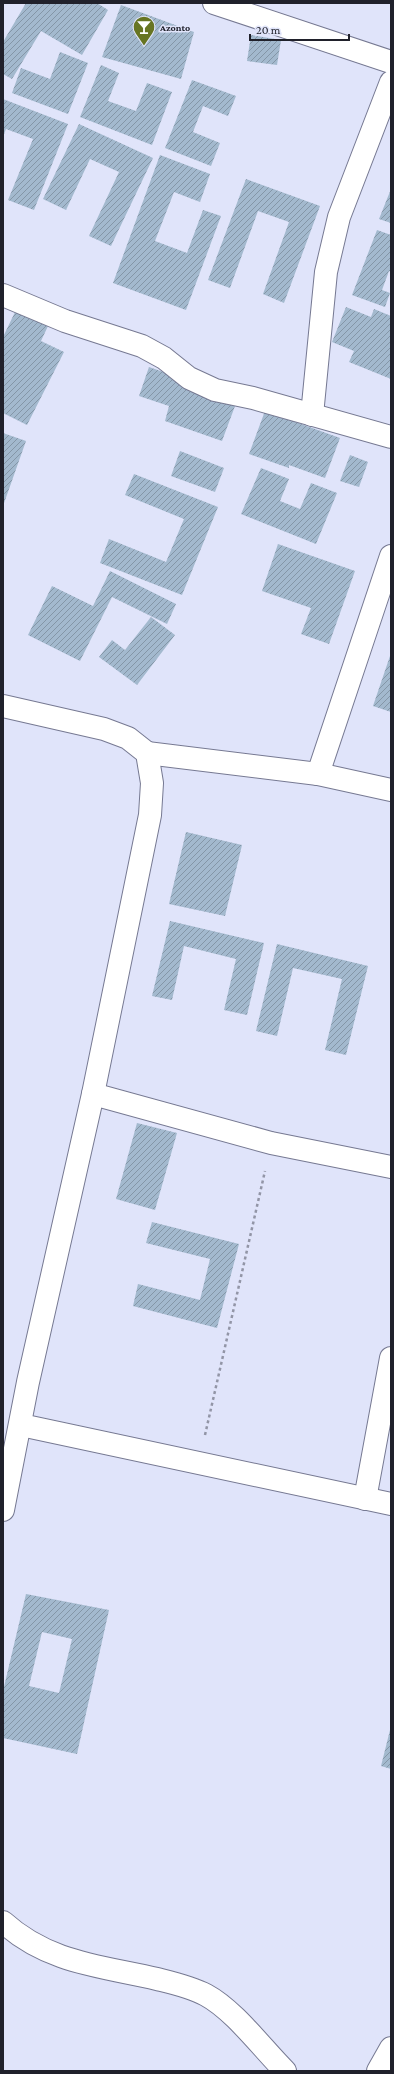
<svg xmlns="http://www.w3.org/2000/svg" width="394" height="2074" viewBox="0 0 394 2074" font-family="'Crimson Pro',serif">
  <defs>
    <pattern id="building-hatch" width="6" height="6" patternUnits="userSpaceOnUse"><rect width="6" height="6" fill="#a3b9ce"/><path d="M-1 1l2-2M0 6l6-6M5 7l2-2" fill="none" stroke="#8496a7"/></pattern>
  </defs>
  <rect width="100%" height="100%" fill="#e0e4fa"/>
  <!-- building -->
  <g fill="url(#building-hatch)" fill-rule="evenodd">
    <path d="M26,3H97L108,10L82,55L41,31L12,79L3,74V42Z"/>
    <path d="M121,5L194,32L181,79L102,57Z"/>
    <path d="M251,35L281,40L277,65L247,61Z"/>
    <path d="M60,52L88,63L68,114L12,93L21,68L50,79Z"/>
    <path d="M101,65L119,73L108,101L136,111L147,83L172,92L152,145L80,117Z"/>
    <path d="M192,80L236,96L228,116L203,106L193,132L220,143L211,166L165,148Z"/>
    <path d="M3,99L68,124L34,210L8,200L33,139L6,129L3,137Z"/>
    <path d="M79,124L153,158L111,246L89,236L119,172L90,159L66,210L43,199Z"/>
    <path d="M160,155L210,174L200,202L174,192L155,241L187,253L203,210L221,216L186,310L113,283Z"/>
    <path d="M246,179L320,206L284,303L263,294L289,222L258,211L230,288L208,280Z"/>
    <path d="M391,189V223L379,219Z"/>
    <path d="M377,230L391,235V272L389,271L382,290L390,293L385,307L352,295Z"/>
    <path d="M346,307L371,317L374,309L391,316V379L349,362L354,351L332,342Z"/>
    <path d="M16,310L48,326L41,341L64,352L27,425L3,413V337Z"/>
    <path d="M149,367L238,398L222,441L165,421L169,406L139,396Z"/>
    <path d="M265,411L340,438L325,478L289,465V468L249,454Z"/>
    <path d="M3,433L26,441L3,506Z"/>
    <path d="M180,451L224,468L215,492L171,476Z"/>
    <path d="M350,455L368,462L359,487L340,481Z"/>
    <path d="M261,468L289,479L280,501L300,509L311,483L337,493L316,544L241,514Z"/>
    <path d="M134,474L218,507L182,595L100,563L109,539L166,562L184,519L125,495Z"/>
    <path d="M278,544L355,571L329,644L301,634L311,608L262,591Z"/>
    <path d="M110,571L176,604L167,624L112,597L80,661L28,635L52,586L93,606Z"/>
    <path d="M151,617L175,635L137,685L99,657L112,640L125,650Z"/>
    <path d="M391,653V712L373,706Z"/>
    <path d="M186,832L242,845L225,916L169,904Z"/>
    <path d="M170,921L264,943L247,1015L224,1010L236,959L184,946L172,1000L152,996Z"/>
    <path d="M277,944L368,966L346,1055L325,1050L342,979L293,968L277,1036L256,1031Z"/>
    <path d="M137,1123L177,1133L155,1210L116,1199Z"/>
    <path d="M152,1222L239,1244L217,1328L133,1306L138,1284L200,1300L210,1259L146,1243Z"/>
    <path d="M26,1594L109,1610L77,1754L3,1738V1691ZM42,1632L72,1639L59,1693L29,1686Z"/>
    <path d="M390,1730H391V1769L381,1766Z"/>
  </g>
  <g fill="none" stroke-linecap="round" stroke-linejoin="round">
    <!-- minor casing -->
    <g stroke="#767992" stroke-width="24">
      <g id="minor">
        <path d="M214,3L391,62"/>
        <path d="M3,295L65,321L142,346L164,358L189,378L215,390L253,398L391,437"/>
        <path d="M312,415L326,272L339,217L391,82"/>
        <path d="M3,706L104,729L128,738L147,753L152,783L150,815L93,1094L28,1382L3,1510"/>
        <path d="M147,753L318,774L391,790"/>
        <path d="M318,774L391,556"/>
        <path d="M93,1094L271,1143L391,1167"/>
        <path d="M21,1425L391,1504"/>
        <path d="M365,1499L391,1358"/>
        <path d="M3,1922C48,1963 101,1966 157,1979C173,1983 191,1987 206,1995C234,2010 262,2048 285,2071"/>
        <path d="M378,2071L391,2048"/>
      </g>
    </g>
    <!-- path -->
    <path stroke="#9295a6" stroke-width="2.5" stroke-dasharray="3 3" stroke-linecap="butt" d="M205,1435L265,1171"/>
    <!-- minor -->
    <use href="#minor" stroke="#fff" stroke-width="22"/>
  </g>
  <!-- icons -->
  <defs>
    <g id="bar-pin" transform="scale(1.15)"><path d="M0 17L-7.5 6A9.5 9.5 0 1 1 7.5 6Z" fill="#677522" stroke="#e0e4fa"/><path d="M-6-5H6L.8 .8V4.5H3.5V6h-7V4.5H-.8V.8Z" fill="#fff"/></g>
  </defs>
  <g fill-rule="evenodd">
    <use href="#bar-pin" x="144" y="27"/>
  </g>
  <g text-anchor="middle" stroke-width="3" stroke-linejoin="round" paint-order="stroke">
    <!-- poi labels -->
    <g font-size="10" font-weight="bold" fill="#20212b" stroke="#e0e4fa" text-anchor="start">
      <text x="160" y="31">Azonto</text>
    </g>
  </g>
  <!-- border -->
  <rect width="394" height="2074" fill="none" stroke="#20212b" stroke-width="8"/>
  <!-- scale -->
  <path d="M250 34v6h99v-6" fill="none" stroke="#20212b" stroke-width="2"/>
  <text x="256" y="34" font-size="12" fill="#20212b" stroke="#e0e4fa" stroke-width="3" paint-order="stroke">20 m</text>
</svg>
